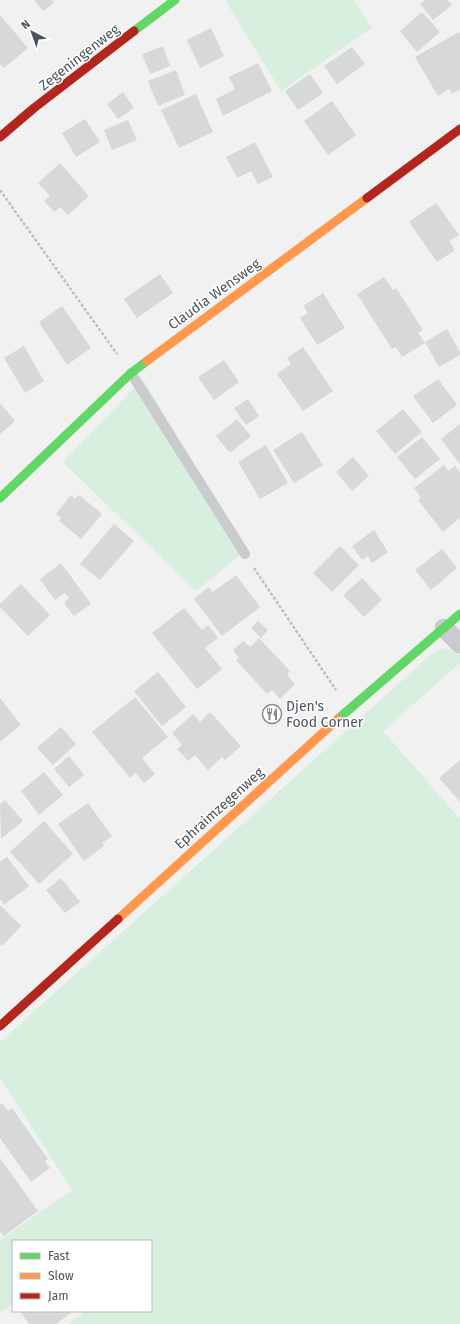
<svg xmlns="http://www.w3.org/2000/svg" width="460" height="1324" viewBox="0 0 460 1324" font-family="'Fira Sans',sans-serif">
  <rect width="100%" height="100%" fill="#f1f1f1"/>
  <!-- green -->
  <g fill="#d8eedf">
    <path d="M225,0H354L372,28L281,91Z"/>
    <path d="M143,379L245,551L196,591L63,462Z"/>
    <path d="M444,648L454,651L460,655V663L383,731L460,819V1324H68L83,1314L82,1311H151V1241H13V1304L0,1313V1240L72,1190L0,1078V1042L434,652Z"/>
  </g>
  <!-- building -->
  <g fill="#d7d8da">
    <path d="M34,0H52L54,3L43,11Z"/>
    <path d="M425,0H448L452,5L433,20L420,4Z"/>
    <path d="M422,12L440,32L417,52L400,31Z"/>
    <path d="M0,15L28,48L4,68L0,64Z"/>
    <path d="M211,28L224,56L200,68L187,40Z"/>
    <path d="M459,32L460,34V89L452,94L449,89L438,96L415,57Z"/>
    <path d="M163,46L170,66L150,74L142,54Z"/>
    <path d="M352,47L365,64L337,84L324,66Z"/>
    <path d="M258,63L272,91L223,116L216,99L235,89L229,77Z"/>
    <path d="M176,70L185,95L158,106L148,81Z"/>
    <path d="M310,74L323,93L298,110L285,91Z"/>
    <path d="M123,92L134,108L118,119L107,104Z"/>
    <path d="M196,94L213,132L179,148L161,110Z"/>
    <path d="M332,101L356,135L328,155L304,121Z"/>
    <path d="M85,119L100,142L76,157L62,133Z"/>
    <path d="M128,120L137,140L112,150L104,130Z"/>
    <path d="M255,142L273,177L258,184L251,171L237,178L226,157Z"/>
    <path d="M60,163L89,196L68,215L60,207L54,212L44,201L50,196L38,183Z"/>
    <path d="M436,203L459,235L449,241L455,250L437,262L409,222Z"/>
    <path d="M160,274L173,293L137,318L124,299Z"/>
    <path d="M384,277L393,290L396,288L423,330L418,333L425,343L402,357L396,347L392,349L357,294Z"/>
    <path d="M323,293L345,328L317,345L300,318L308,313L303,306Z"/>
    <path d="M62,306L91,348L67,365L39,322Z"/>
    <path d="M447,329L460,352V355L439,367L425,342Z"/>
    <path d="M24,346L44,381L25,393L4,358Z"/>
    <path d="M303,347L333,391L303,411L277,374L291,364L287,358Z"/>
    <path d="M224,360L239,382L214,400L198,377Z"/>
    <path d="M438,379L457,405L433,423L413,396Z"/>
    <path d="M248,399L259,416L246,425L234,408Z"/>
    <path d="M0,403L15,421L0,434Z"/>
    <path d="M403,409L422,432L395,454L376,431Z"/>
    <path d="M237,419L251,436L230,453L216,436Z"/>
    <path d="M460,424V464L441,439Z"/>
    <path d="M302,432L323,465L294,483L273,450Z"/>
    <path d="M422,437L440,459L415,479L397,457Z"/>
    <path d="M266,445L288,483L260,499L238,462Z"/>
    <path d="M353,457L369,476L352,491L336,472Z"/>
    <path d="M444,465L448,471L455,466L460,472V518L443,532L418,500L421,498L414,488Z"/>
    <path d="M71,495L75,499L79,495L102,514L81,539L59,521L61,518L56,514Z"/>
    <path d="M114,524L134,541L100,580L80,564Z"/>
    <path d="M374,530L388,552L372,563L368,556L362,560L352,546Z"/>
    <path d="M340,546L359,565L332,592L313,573Z"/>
    <path d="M442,549L457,568L431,590L415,570Z"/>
    <path d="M61,563L91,604L74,616L64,603L69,598L65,593L55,600L40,579Z"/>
    <path d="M236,575L260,607L222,636L194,599L209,587L213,592Z"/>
    <path d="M362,578L382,600L364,617L343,595Z"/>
    <path d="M21,584L50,615L28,636L0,607V604Z"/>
    <path d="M184,608L202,630L208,625L218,638L205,648L222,669L197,689L152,633Z"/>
    <path d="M258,621L268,630L261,638L251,628Z"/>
    <path d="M259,638L290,671L287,675L295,684L280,699L272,690L267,694L236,660L239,658L233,650L243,641L250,647Z"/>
    <path d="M158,672L186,707L162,726L134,691Z"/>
    <path d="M135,697L168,737L142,758L155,774L144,783L136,773L130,778L92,732Z"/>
    <path d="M0,698L21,725L0,742Z"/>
    <path d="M210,712L241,746L225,760L222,757L208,770L195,755L188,761L177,749L182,745L172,733L193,714L200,722Z"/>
    <path d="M61,727L76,744L53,765L37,748Z"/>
    <path d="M69,756L84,775L69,787L54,769Z"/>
    <path d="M460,760V802L439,778Z"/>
    <path d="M44,772L63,795L39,815L21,791Z"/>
    <path d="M5,800L23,821L1,839L0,804Z"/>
    <path d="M88,803L112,836L102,843L104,846L84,861L58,824Z"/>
    <path d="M44,821L73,854L39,884L10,852Z"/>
    <path d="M7,857L29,886L4,905L0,899V862Z"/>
    <path d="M61,878L80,902L65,913L46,890Z"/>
    <path d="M0,905L21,926L2,946L0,944Z"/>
    <path d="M2,1103L8,1111L12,1108L48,1159L45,1161L50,1168L31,1182L0,1138V1105Z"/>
    <path d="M0,1158L38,1211L4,1236L0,1231Z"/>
    <path d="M20,1311H70L71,1313L56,1324H29Z"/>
  </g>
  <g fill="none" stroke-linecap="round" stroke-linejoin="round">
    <!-- path -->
    <g stroke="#b8c2bf" stroke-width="2.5" stroke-dasharray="3 2" stroke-linecap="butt">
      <path d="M0,190L117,354"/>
      <path d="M254,568L336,690"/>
    </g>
    <!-- lane -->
    <path stroke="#c9cbcc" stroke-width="10" d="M131,373L245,554"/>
    <!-- street -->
    <path stroke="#c9cbcc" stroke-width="19" d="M444,628L460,644"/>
    <!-- fast -->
    <g stroke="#63d668" stroke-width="9">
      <path d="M134,31L175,0"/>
      <path d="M0,498L131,373L147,361"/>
      <path d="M338,719L460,614"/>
    </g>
    <!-- slow -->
    <g stroke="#ff974d" stroke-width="9">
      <path d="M147,361L367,198"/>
      <path d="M118,919L338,719"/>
    </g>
    <!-- jam -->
    <g stroke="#b3261e" stroke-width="9">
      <path d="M0,137L34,108L134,31"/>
      <path d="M367,198L460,129"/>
      <path d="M0,1026L118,919"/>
    </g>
  </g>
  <!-- icons -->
  <defs>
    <g id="restaurant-ring" transform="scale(1)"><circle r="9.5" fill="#fff" stroke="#848a90" stroke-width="1.5"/><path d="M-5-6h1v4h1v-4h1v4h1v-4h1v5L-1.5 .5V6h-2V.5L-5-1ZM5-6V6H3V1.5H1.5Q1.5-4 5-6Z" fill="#848a90"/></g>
  </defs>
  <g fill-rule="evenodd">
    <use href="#restaurant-ring" x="272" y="714"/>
  </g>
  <g text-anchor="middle" stroke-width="3" stroke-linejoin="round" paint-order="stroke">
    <!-- street labels -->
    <g font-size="14" fill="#4a535b" stroke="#fff">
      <text transform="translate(79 57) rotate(-38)" y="5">Zegeningenweg</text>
      <text transform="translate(214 294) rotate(-36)" y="5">Claudia Wensweg</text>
      <text transform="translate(219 808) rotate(-42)" y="5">Ephraimzegenweg</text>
    </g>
    <!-- poi labels -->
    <g font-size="14" fill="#4a535b" stroke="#fff" text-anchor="start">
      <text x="286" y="711">Djen's<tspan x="286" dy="16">Food Corner</tspan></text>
    </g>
  </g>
  <!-- legend -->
  <rect x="12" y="1240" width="140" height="72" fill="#ffffff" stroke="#b7babd"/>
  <rect x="20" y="1253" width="20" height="6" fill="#63d668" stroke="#b7babd"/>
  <text x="48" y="1260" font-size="12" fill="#4a535b">Fast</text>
  <rect x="20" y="1273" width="20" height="6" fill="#ff974d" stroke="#b7babd"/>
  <text x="48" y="1280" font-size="12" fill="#4a535b">Slow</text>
  <rect x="20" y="1293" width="20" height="6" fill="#b3261e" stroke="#b7babd"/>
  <text x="48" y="1300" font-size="12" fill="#4a535b">Jam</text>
  <!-- north arrow -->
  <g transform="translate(32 32) rotate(319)" stroke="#ffffff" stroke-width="3" paint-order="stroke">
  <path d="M0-3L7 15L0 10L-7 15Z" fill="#4a535b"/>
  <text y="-6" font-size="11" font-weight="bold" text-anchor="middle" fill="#4a535b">N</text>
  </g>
</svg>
